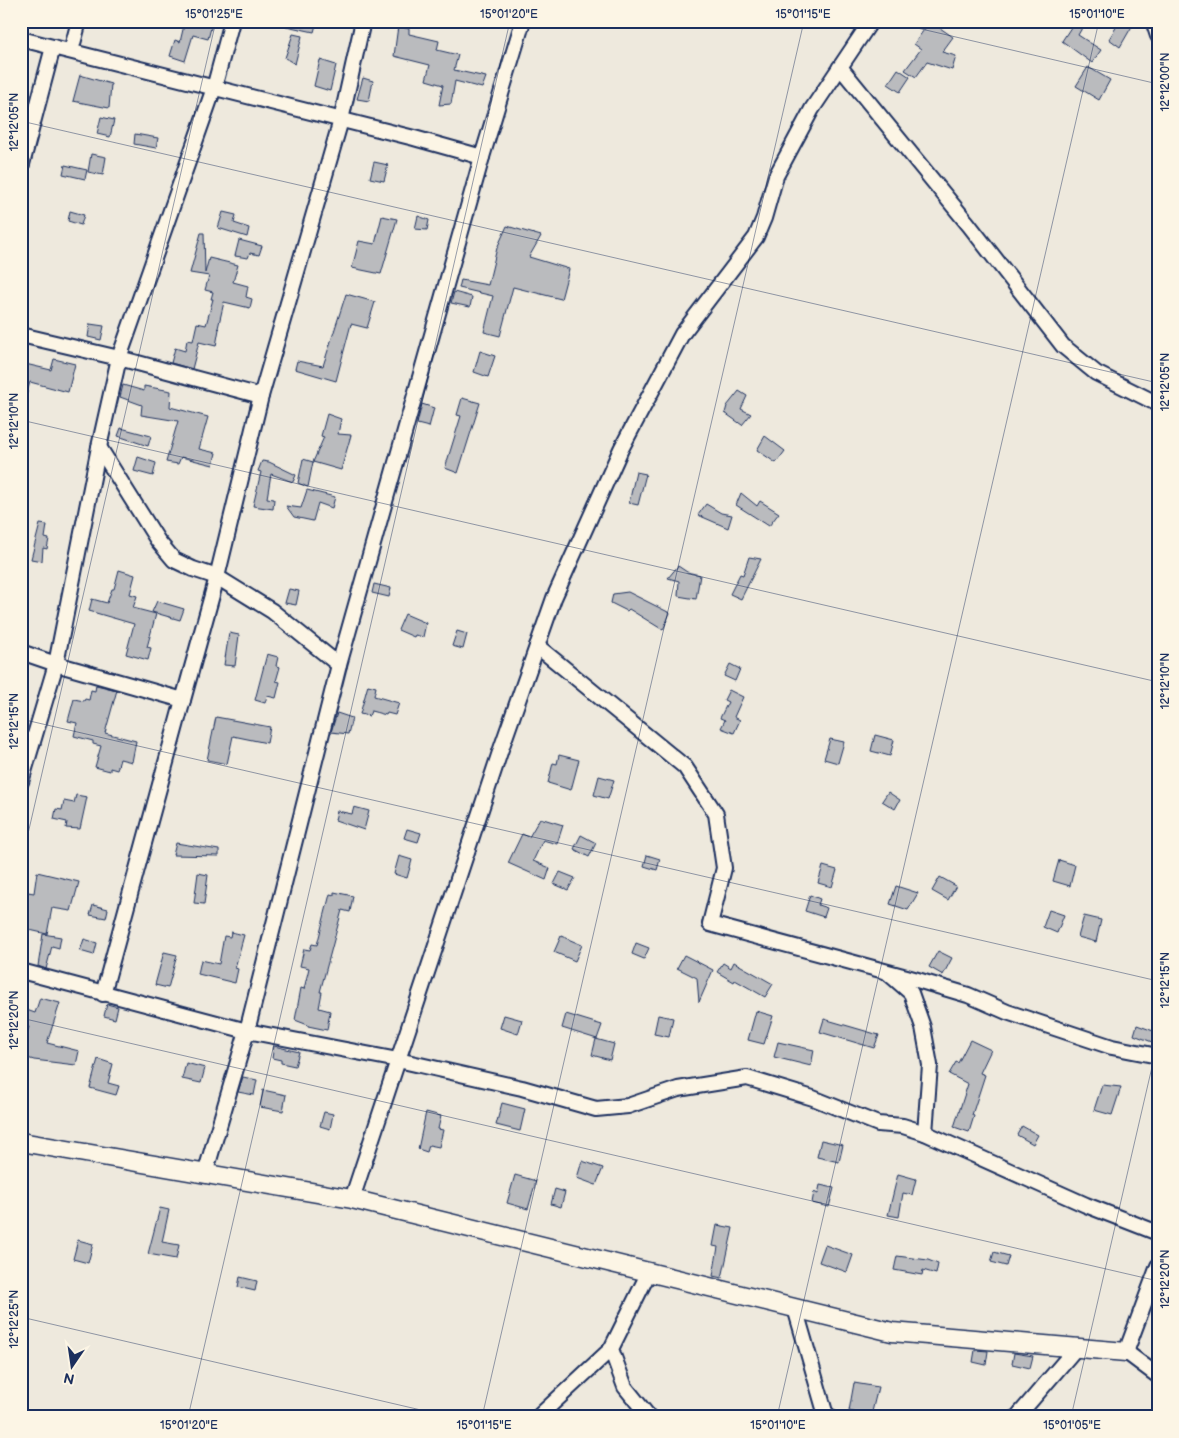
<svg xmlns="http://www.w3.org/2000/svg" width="1179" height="1438" viewBox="0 0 1179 1438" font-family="'Balsamiq Sans',sans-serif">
  <rect width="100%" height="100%" fill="#eee9dd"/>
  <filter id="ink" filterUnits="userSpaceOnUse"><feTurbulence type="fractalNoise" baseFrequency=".02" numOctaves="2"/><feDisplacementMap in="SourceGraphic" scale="10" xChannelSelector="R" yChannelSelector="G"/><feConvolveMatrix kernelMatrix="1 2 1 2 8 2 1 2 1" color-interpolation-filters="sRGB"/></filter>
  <g filter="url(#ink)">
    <!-- building -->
    <g fill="#babbbe" stroke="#1b2f5e">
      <path d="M185,21H199L212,24L208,39L193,35L185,61L170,56L175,40L180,42Z"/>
      <path d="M287,21H317L314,32L286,26Z"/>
      <path d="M930,21L953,37L942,52L956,56L952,70L927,62L916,77L905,70L921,49L914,44Z"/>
      <path d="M1075,21H1086L1078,35L1101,50L1092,63L1062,41Z"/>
      <path d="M1120,21H1135L1120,47L1109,39Z"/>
      <path d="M398,26L409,29V34L439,41L437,50L458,55L454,70L486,77L482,88L455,81L451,104L439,105L443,85L426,80L430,65L394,56Z"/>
      <path d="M293,34L302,36L295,64L285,58Z"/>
      <path d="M320,60L336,65L330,91L314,86Z"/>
      <path d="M1088,67L1110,80L1099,100L1076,86Z"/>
      <path d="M898,69L910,77L900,92L888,84Z"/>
      <path d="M80,75L111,84L109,108L73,101Z"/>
      <path d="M363,78L373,81L369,101L357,99Z"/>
      <path d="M101,117L114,120L110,137L97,134Z"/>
      <path d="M135,134L158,138L156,148L134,144Z"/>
      <path d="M91,154L106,157L103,175L88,172Z"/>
      <path d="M374,162L388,165L384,181L370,178Z"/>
      <path d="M65,165L87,170L85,179L63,174Z"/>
      <path d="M70,211L84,215L81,225L68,221Z"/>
      <path d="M223,212L236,215L234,223L249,228L247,237L218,228Z"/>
      <path d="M382,216L397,219L381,274L352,268L359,241L375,244Z"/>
      <path d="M418,216L429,220L427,230L415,229Z"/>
      <path d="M507,226L541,236L529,257L569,269L561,299L513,287L500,336L484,332L493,296L459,288L461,280L488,285L497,248Z"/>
      <path d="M201,233H204L205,273L209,258L238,265L233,282L248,286L246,297L252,299L250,308L224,302L218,328L219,329L216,346L199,342L192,369L171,363L175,348L185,351L187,340L193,341L197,323L206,325L213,299H211L213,292L205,290L209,276L190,273Z"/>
      <path d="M239,240L262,246L259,255L250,253L248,258L235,256Z"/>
      <path d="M454,292L472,297L470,307L451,303Z"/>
      <path d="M346,294L375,302L367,328L351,324L336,381L295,369L297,361L323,366Z"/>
      <path d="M90,324L104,326L101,340L88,337Z"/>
      <path d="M480,351L495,356L488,377L474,372Z"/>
      <path d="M54,359L75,364L68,392L30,382L24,403L21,402V363L51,370Z"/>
      <path d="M123,385L144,391V386L171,391L170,407L208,417L199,449L216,453L213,465L181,457L178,464L166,462L178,421L141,415L142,405L120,397Z"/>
      <path d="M739,391L747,396L741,409L751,414L742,425L725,413L727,406Z"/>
      <path d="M462,398L480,403L458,473L445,468L461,416L457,415Z"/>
      <path d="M422,404L434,408L429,427L417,424Z"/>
      <path d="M327,414L341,419L338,434L351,435L341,470L313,462L324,437L321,436Z"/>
      <path d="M121,428L151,436L148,446L118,436Z"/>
      <path d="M765,436L785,451L776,463L757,450Z"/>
      <path d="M138,457L156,463L153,476L134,471Z"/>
      <path d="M303,459L313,462L308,487L298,483Z"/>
      <path d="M262,461L269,462L296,475L293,482L271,474L267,498L274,499L273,509L253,506L261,472L258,471Z"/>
      <path d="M636,472L646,474L638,505L629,503Z"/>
      <path d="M307,490L335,497L332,508L318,503L313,521L294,517L286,506L301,508Z"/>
      <path d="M741,493L757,506L760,501L779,513L769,526L736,505Z"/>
      <path d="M706,504L721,513L732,515L728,528L698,515Z"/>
      <path d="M40,524L47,525L45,538L49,539L47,549L43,548L42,561L31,559Z"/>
      <path d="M749,557L761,559L741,599L730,594L740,574L743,575Z"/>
      <path d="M678,566L687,572L700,575L696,599L678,596L679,581L668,578Z"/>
      <path d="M119,570L135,575L130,594L137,596L133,608L156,614L147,647L151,648L148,660L126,654L134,624L89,611L92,599L107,603L112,589H114Z"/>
      <path d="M374,584L391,588L389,597L372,593Z"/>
      <path d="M289,589L299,591L296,605L285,603Z"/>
      <path d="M628,592L670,613L663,630L629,609L627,611L611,603L613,594Z"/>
      <path d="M157,601L184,609L180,620L152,612Z"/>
      <path d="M405,614L426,623L423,637L415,635L414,637L398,630Z"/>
      <path d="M457,631L467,634L463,649L452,646Z"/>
      <path d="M229,633L239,635L235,666L224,665Z"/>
      <path d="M267,654L278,657L276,666L280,667L276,681L280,682L276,698L267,696L265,703L255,700Z"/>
      <path d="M730,664L740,669L735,681L724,676Z"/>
      <path d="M96,685L117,690L105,733L136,741L132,762L120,759L117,770L110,768V771L95,767L101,746L93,744V741L74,736L77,723L68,721L74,699L84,701L85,699L89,700L91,690L95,691Z"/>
      <path d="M368,685L376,687L374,696L399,703L395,715L387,713L386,715L371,711L369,716L360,714Z"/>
      <path d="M729,690L743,697L734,717L740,720L734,733L721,728L725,720L720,718L728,702L724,700Z"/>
      <path d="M337,713L352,718L348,734L331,732Z"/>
      <path d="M216,717L270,727L267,743L233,736L227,764L207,760Z"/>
      <path d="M875,735L894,740L890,756L871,751Z"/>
      <path d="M830,739L844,742L838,763L824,759Z"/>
      <path d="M559,755L579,760L571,790L548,783L553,763L557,764Z"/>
      <path d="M599,776L614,780L608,799L594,795Z"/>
      <path d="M888,792L900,800L895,809L882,801Z"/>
      <path d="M76,795L87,797L80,829L66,828L67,822L54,819L56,809L62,810L64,801L74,803Z"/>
      <path d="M354,807L369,811L364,830L335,820L337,811L352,814Z"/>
      <path d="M540,818L563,825L557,844L543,840L533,861L550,868L546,880L508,863L522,834L529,837Z"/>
      <path d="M407,829L421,833L418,842L404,838Z"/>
      <path d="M581,835L596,843L589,857L574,849Z"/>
      <path d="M176,843L219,850V856L173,855Z"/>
      <path d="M647,855L660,859L657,870L644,866Z"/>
      <path d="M399,856L412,860L407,878L394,874Z"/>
      <path d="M1059,860L1075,865L1070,886L1053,881Z"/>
      <path d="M823,866L837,870L832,887L818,883Z"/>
      <path d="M37,872L79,882L71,911L52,908L47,934L21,928V900H26L28,892L34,893Z"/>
      <path d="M560,872L575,878L568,890L554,884Z"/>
      <path d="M198,873L208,875L204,904L194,903Z"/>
      <path d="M940,877L956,886L948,900L932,891Z"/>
      <path d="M896,886L918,893L908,910L890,904Z"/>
      <path d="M334,892L353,896L350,912L342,910L320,992H322L319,1008L330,1011L327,1030L308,1026V1025L295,1020L301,988L304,989L309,968L300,966L304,949L310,950L312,944L317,945L330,894L334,895Z"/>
      <path d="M810,895L820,899L818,905L827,908L824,917L805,911Z"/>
      <path d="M93,905L108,909L106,918L90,915Z"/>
      <path d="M1049,910L1064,915L1057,933L1043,927Z"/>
      <path d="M1084,916L1101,920L1096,942L1078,937Z"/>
      <path d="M231,932L244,935L235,968L238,969L235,983L198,974L201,960L219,964L224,936L230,937Z"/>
      <path d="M43,934L61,937L59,948L52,946L46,969L38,966Z"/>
      <path d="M561,936L582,945L575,961L554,952Z"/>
      <path d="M84,939L97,943L94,955L80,951Z"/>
      <path d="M636,943L649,948L644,959L632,954Z"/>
      <path d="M938,951L952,958L943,975L929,967Z"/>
      <path d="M164,952L177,955L168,988L155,985Z"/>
      <path d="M684,955L713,970L699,1002L697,978L677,968Z"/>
      <path d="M734,962L773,984L765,997L735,980L734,982L717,972L723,963L731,968Z"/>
      <path d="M40,998L60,1003L47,1043L79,1051L76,1065L34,1060L21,1056V1050L29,1027L21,1025V1008L35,1013Z"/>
      <path d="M107,1004L118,1007L115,1019L104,1016Z"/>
      <path d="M756,1011L773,1016L764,1044L748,1040Z"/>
      <path d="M566,1014L602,1025L597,1039L562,1028Z"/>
      <path d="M504,1015L522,1020L518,1034L500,1028Z"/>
      <path d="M658,1015L673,1018L669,1037L654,1034Z"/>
      <path d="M824,1019L879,1035L874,1048L820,1032Z"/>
      <path d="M1137,1025L1156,1032L1152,1042L1134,1035Z"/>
      <path d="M596,1039L614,1044L610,1060L592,1055Z"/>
      <path d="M970,1040L991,1050L980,1073L985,1075L972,1115L974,1116L969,1132L954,1127L968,1084L949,1074L956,1062L958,1063Z"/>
      <path d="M778,1042L814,1050L811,1066L774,1057Z"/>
      <path d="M274,1046L299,1052L295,1066L281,1063V1060L272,1058Z"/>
      <path d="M98,1059L113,1064L108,1083L119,1086L116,1095L90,1088Z"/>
      <path d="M186,1063L205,1068L201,1083L182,1079Z"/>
      <path d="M243,1077L257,1080L254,1095L238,1092Z"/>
      <path d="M1102,1085L1121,1087L1112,1115L1094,1110Z"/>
      <path d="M263,1090L286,1095L283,1111L260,1107Z"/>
      <path d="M502,1103L525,1109L520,1131L496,1125Z"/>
      <path d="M324,1112L333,1114L330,1129L320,1126Z"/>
      <path d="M426,1112L441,1116L438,1129L443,1130L439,1147L429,1145L427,1152L418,1149Z"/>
      <path d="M1022,1126L1038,1135L1033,1144L1017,1135Z"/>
      <path d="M821,1140L843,1145L839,1162L817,1157Z"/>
      <path d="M582,1161L603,1168L596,1185L577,1178Z"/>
      <path d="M898,1174L916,1179L912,1195L903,1193L899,1217L888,1215Z"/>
      <path d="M515,1175L536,1181L528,1209L507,1203Z"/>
      <path d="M820,1185L834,1188L829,1207L812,1203L814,1192L818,1194Z"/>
      <path d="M555,1189L565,1192L561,1207L551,1204Z"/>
      <path d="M160,1208L169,1210L162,1242L179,1245L176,1259L148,1254Z"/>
      <path d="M717,1225L733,1228L722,1278L713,1276L718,1247L713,1246Z"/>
      <path d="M78,1240L93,1244L88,1263L73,1259Z"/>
      <path d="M825,1245L853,1255L847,1272L819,1262Z"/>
      <path d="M994,1252L1009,1256L1006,1266L991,1262Z"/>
      <path d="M897,1256L928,1260L938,1264L936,1274L923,1270L922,1275L894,1270Z"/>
      <path d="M240,1277L257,1281L255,1291L238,1287Z"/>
      <path d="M975,1350L988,1351L986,1365L973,1362Z"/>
      <path d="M1014,1353L1033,1356L1030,1368L1012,1364Z"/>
      <path d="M854,1383L878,1387L871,1416L849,1411Z"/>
    </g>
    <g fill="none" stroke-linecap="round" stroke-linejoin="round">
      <!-- minor casing -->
      <g stroke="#1b2f5e" stroke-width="18">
        <g id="minor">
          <path d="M1153,21L1158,36"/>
          <path d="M21,39L414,138L482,157"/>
          <path d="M71,51L79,21"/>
          <path d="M840,67L969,225L1063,346L1096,373L1158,404"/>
          <path d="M21,168L53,47"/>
          <path d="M21,335L119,358L261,396L341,120L363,21"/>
          <path d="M99,447L158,541L174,560L193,569L217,577L272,611L339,665"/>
          <path d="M537,646L685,767L716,814L724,868L710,924L914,979L968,995L1007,1012L1112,1047L1158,1056"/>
          <path d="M21,652L56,664L183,700L217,577L261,396"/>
          <path d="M21,782L56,664L99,447L119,358L214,88L232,21"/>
          <path d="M21,971L247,1031L398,1060L522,1088L596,1109L628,1106L678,1089L747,1078L813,1098L878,1124L903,1126L925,1133L1086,1205L1158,1233"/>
          <path d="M888,973L911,993L923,1027L930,1065L925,1133"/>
          <path d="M103,994L183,700"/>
          <path d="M205,1174L247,1031L339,665L482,157L523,21"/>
          <path d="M352,1199L501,749L554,598L621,449L682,334L756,237L764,218L776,176L812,109L871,21"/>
          <path d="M1158,1266L1126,1352L1158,1376"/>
          <path d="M795,1308L825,1412L830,1417"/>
          <path d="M538,1417L611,1349"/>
          <path d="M649,1417L625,1387L611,1349L649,1272"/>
          <path d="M1017,1417L1077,1347"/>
        </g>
      </g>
      <!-- tertiary casing -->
      <g stroke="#1b2f5e" stroke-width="21">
        <path id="tertiary" d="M21,1142L352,1199L892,1332L1126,1352"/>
      </g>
      <!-- minor -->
      <use href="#minor" stroke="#fcf5e5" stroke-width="14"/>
      <!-- tertiary -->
      <use href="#tertiary" stroke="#fcf5e5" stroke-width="18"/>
    </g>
  </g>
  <!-- ticks -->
  <path fill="none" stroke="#1b2f5e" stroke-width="1" stroke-opacity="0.45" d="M887,21L1158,84M21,121L1158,383M21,420L1158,682M21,719L1158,981M21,864L216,21M21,1018L1158,1281M21,1317L451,1417M188,1417L510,21M482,1417L804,21M777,1417L1099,21M1071,1417L1158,1041"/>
  <!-- margin -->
  <rect width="1179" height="1438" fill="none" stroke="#fcf5e5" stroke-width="55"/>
  <!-- north arrow -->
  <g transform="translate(72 1366) rotate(193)" stroke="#fcf5e5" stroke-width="4" paint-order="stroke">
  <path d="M0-4L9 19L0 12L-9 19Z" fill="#1b2f5e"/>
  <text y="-8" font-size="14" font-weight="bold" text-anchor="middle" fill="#1b2f5e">N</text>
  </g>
  <rect x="28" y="28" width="1124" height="1382" fill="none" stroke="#1b2f5e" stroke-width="2"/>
  <g font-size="12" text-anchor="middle" fill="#1b2f5e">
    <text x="214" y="18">15°01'25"E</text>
    <text x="509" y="18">15°01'20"E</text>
    <text x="803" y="18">15°01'15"E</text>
    <text x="1097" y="18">15°01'10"E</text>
    <text transform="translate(1165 82) rotate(-90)" y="4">12°12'00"N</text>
    <text transform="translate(14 122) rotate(-90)" y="4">12°12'05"N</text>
    <text transform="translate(1165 382) rotate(-90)" y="4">12°12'05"N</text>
    <text transform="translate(14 421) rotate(-90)" y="4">12°12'10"N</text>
    <text transform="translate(1165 681) rotate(-90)" y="4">12°12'10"N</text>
    <text transform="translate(14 721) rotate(-90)" y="4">12°12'15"N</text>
    <text transform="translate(1165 980) rotate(-90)" y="4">12°12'15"N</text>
    <text transform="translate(14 1020) rotate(-90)" y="4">12°12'20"N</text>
    <text transform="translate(1165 1279) rotate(-90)" y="4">12°12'20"N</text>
    <text transform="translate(14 1319) rotate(-90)" y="4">12°12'25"N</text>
    <text x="189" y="1429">15°01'20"E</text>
    <text x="484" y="1429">15°01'15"E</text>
    <text x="778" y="1429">15°01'10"E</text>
    <text x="1072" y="1429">15°01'05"E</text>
  </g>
</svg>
